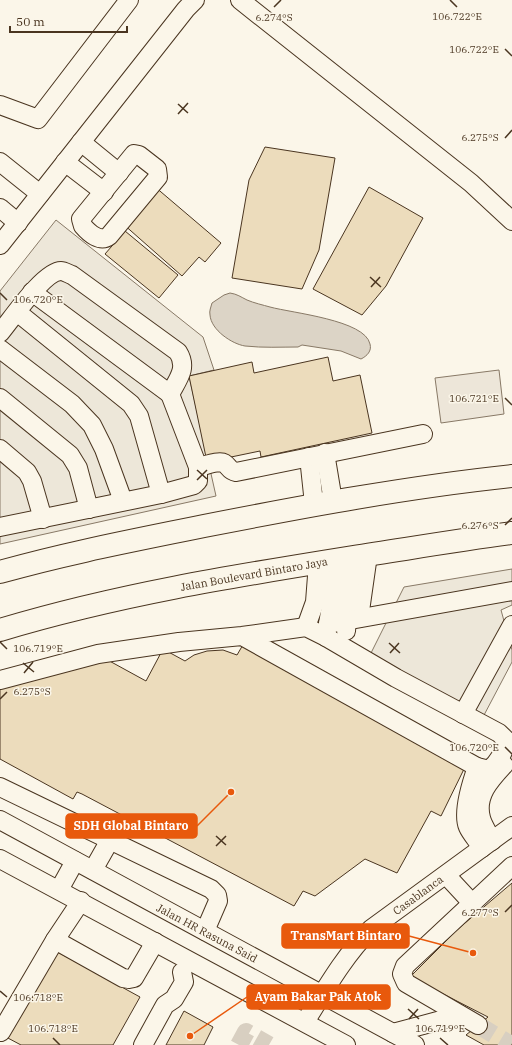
<svg xmlns="http://www.w3.org/2000/svg" width="512" height="1045" viewBox="0 0 512 1045" font-family="'IBM Plex Serif',serif">
  <rect width="100%" height="100%" fill="#fbf6e9"/>
  <!-- green -->
  <path fill="#ede6d9" stroke="#887966" d="M499,370L504,414L441,423L435,378Z"/>
  <!-- parking -->
  <g fill="#ede7d9" stroke="#887966">
    <path d="M56,220L203,337L214,370L189,376L216,496L0,544V291Z"/>
    <path d="M512,569V605L501,610L512,650V662L483,717L369,657L404,587Z"/>
  </g>
  <!-- water -->
  <path fill="#dcd4c6" stroke="#887966" d="M230,293C237,294 241,297 247,300C254,303 263,305 270,307C292,313 365,320 370,344C372,351 367,356 361,359L341,351L302,345L298,347C281,347 263,348 245,346C232,344 211,330 210,315C209,311 211,307 212,303L224,295Z"/>
  <!-- building -->
  <g fill="#ecdcbc" stroke="#4a3520">
    <path d="M265,147L335,158L319,250L302,289L232,278L249,180Z"/>
    <path d="M154,186L221,243L205,262L199,257L182,276L122,223Z"/>
    <path d="M369,187L423,218L386,286L362,315L313,289Z"/>
    <path d="M125,231L178,275L159,298L105,254Z"/>
    <path d="M328,357L333,381L360,375L372,433L261,457L260,451L207,462L189,376L252,362L254,373Z"/>
    <path d="M244,643L466,765L441,816L431,811L397,873L365,859L315,896L303,891L294,906L82,794L77,792L73,799L0,759V687L104,658L146,681L163,649L185,661L194,655L207,651L223,650L237,655Z"/>
    <path d="M512,883V1045H484L466,1035L488,1017L410,977L458,929Z"/>
    <path d="M54,950L140,997L113,1045H21L6,1037Z"/>
    <path d="M184,1011L213,1027L204,1045H166Z"/>
  </g>
  <g fill="none" stroke-linecap="round" stroke-linejoin="round">
    <!-- minor-tunnel -->
    <g stroke="#d8cfc1" stroke-width="18" stroke-dasharray="18 9" stroke-linecap="butt">
      <path d="M478,1025L511,1045"/>
      <path d="M239,1045L246,1032L269,1045"/>
    </g>
    <!-- minor casing -->
    <g stroke="#4a3520" stroke-width="20">
      <g id="minor">
        <path d="M240,0L471,183L512,221"/>
        <path d="M0,105L38,119L129,0"/>
        <path d="M81,142L119,173"/>
        <path d="M134,154L139,155L157,169L158,177L109,236C100,243 89,233 83,226L81,219Z"/>
        <path d="M0,162L40,194"/>
        <path d="M65,162L104,192"/>
        <path d="M0,208L18,223"/>
        <path d="M0,245L186,9L195,0"/>
        <path d="M32,292L170,394"/>
        <path d="M17,312L131,404L139,416L161,494"/>
        <path d="M0,333C11,320 44,271 61,271C64,271 69,274 72,275L178,352C188,368 178,379 170,394L198,467V481L194,485L161,494L0,527"/>
        <path d="M0,349L72,404L92,425L104,449L123,501"/>
        <path d="M0,398L70,455L78,468L89,509"/>
        <path d="M0,449L27,472L32,481L43,519"/>
        <path d="M325,453L333,501"/>
        <path d="M309,457L314,504"/>
        <path d="M198,467C204,466 219,460 224,463C229,466 229,471 236,472L423,434"/>
        <path d="M359,618L368,555"/>
        <path d="M328,624L332,600L334,560"/>
        <path d="M306,627L315,602L318,563"/>
        <path d="M346,631L352,557"/>
        <path d="M326,637L328,624L512,591"/>
        <path d="M0,680L98,654L179,642L242,636L306,627L326,637L396,678L499,733L506,740C505,751 498,763 489,770L477,767L242,636"/>
        <path d="M463,714L512,625"/>
        <path d="M477,767C472,781 462,813 468,827C471,834 478,841 482,848"/>
        <path d="M0,787L211,889L217,895L218,901L205,931"/>
        <path d="M0,820L415,1045"/>
        <path d="M492,841C489,834 483,826 481,818C475,796 490,780 504,765"/>
        <path d="M0,859L346,1045"/>
        <path d="M93,870L110,840"/>
        <path d="M446,875L472,903"/>
        <path d="M59,890L75,861"/>
        <path d="M81,901L55,940L123,978L129,979L134,978L155,942"/>
        <path d="M305,1022C325,990 344,956 371,929L512,826"/>
        <path d="M478,1025L406,983L402,974L405,966L512,866"/>
        <path d="M1,1032L55,940"/>
        <path d="M393,1033L460,1015"/>
        <path d="M143,1045L165,1005L174,999L184,982L182,972"/>
      </g>
    </g>
    <!-- major casing -->
    <g stroke="#4a3520" stroke-width="24">
      <g id="major">
        <path d="M0,572C67,553 136,540 204,526C306,506 408,487 512,476"/>
        <path d="M0,630C116,595 234,576 353,557C406,549 459,540 512,533"/>
      </g>
    </g>
    <!-- minor -->
    <use href="#minor" stroke="#fbf6e9" stroke-width="18"/>
    <!-- major -->
    <use href="#major" stroke="#fbf6e9" stroke-width="22"/>
  </g>
  <!-- ticks -->
  <path fill="none" stroke="#4a3520" stroke-width="1.5" d="M450,0L457,7M274,7L281,0M505,49L512,56M178,104L188,113M178,114L188,103M505,138L512,130M370,277L381,287M371,287L380,277M0,293L7,300M505,398L512,405M197,470L207,479M197,480L207,470M505,525L512,518M0,642L7,649M389,643L400,653M390,653L399,643M23,663L34,672M24,673L33,662M0,699L7,692M505,747L512,754M216,836L226,845M216,846L226,836M505,912L512,905M0,991L7,997M408,1009L419,1019M409,1019L418,1009M53,1038L60,1045M440,1038L448,1045"/>
  <g text-anchor="middle" stroke-width="3" stroke-linejoin="round" paint-order="stroke">
    <!-- street labels -->
    <g font-size="11" fill="#4a3520" stroke="#fbf6e9">
      <text transform="translate(254 574) rotate(-10)" y="4">Jalan Boulevard Bintaro Jaya</text>
      <text transform="translate(418 895) rotate(-36)" y="4">Casablanca</text>
      <text transform="translate(207 933) rotate(28)" y="4">Jalan HR Rasuna Said</text>
    </g>
  </g>
  <g font-size="10" text-anchor="middle" fill="#4a3520" stroke="#fbf6e9" stroke-width="3" stroke-linejoin="round" paint-order="stroke">
    <text x="457" y="20">106.722°E</text>
    <text x="274" y="21">6.274°S</text>
    <text x="474" y="53">106.722°E</text>
    <text x="480" y="141">6.275°S</text>
    <text x="38" y="303">106.720°E</text>
    <text x="474" y="402">106.721°E</text>
    <text x="480" y="529">6.276°S</text>
    <text x="38" y="652">106.719°E</text>
    <text x="32" y="695">6.275°S</text>
    <text x="474" y="751">106.720°E</text>
    <text x="480" y="916">6.277°S</text>
    <text x="38" y="1001">106.718°E</text>
    <text x="53" y="1032">106.718°E</text>
    <text x="440" y="1032">106.719°E</text>
  </g>
  <!-- callouts -->
  <path fill="none" stroke="#e8590c" stroke-width="1.5" d="M231 792L197 826M473 953L409 936M190 1036L247 997"/>
  <g fill="#e8590c" stroke="#fbf6e9" stroke-width="1.5">
    <circle cx="231" cy="792" r="4"/>
    <circle cx="473" cy="953" r="4"/>
    <circle cx="190" cy="1036" r="4"/>
  </g>
  <g fill="#e8590c" stroke="#e8590c" stroke-width="1.5">
    <rect x="66" y="814" width="131" height="24" rx="4"/>
    <rect x="282" y="924" width="127" height="24" rx="4"/>
    <rect x="247" y="985" width="143" height="24" rx="4"/>
  </g>
  <g font-size="12" text-anchor="middle" font-weight="bold" fill="#fff">
    <text x="131" y="830">SDH Global Bintaro</text>
    <text x="346" y="940">TransMart Bintaro</text>
    <text x="318" y="1001">Ayam Bakar Pak Atok</text>
  </g>
  <!-- scale -->
  <path d="M10 26v6h117v-6" fill="none" stroke="#4a3520" stroke-width="2"/>
  <text x="16" y="26" font-size="12" fill="#4a3520" stroke="#fbf6e9" stroke-width="3" paint-order="stroke">50 m</text>
</svg>
